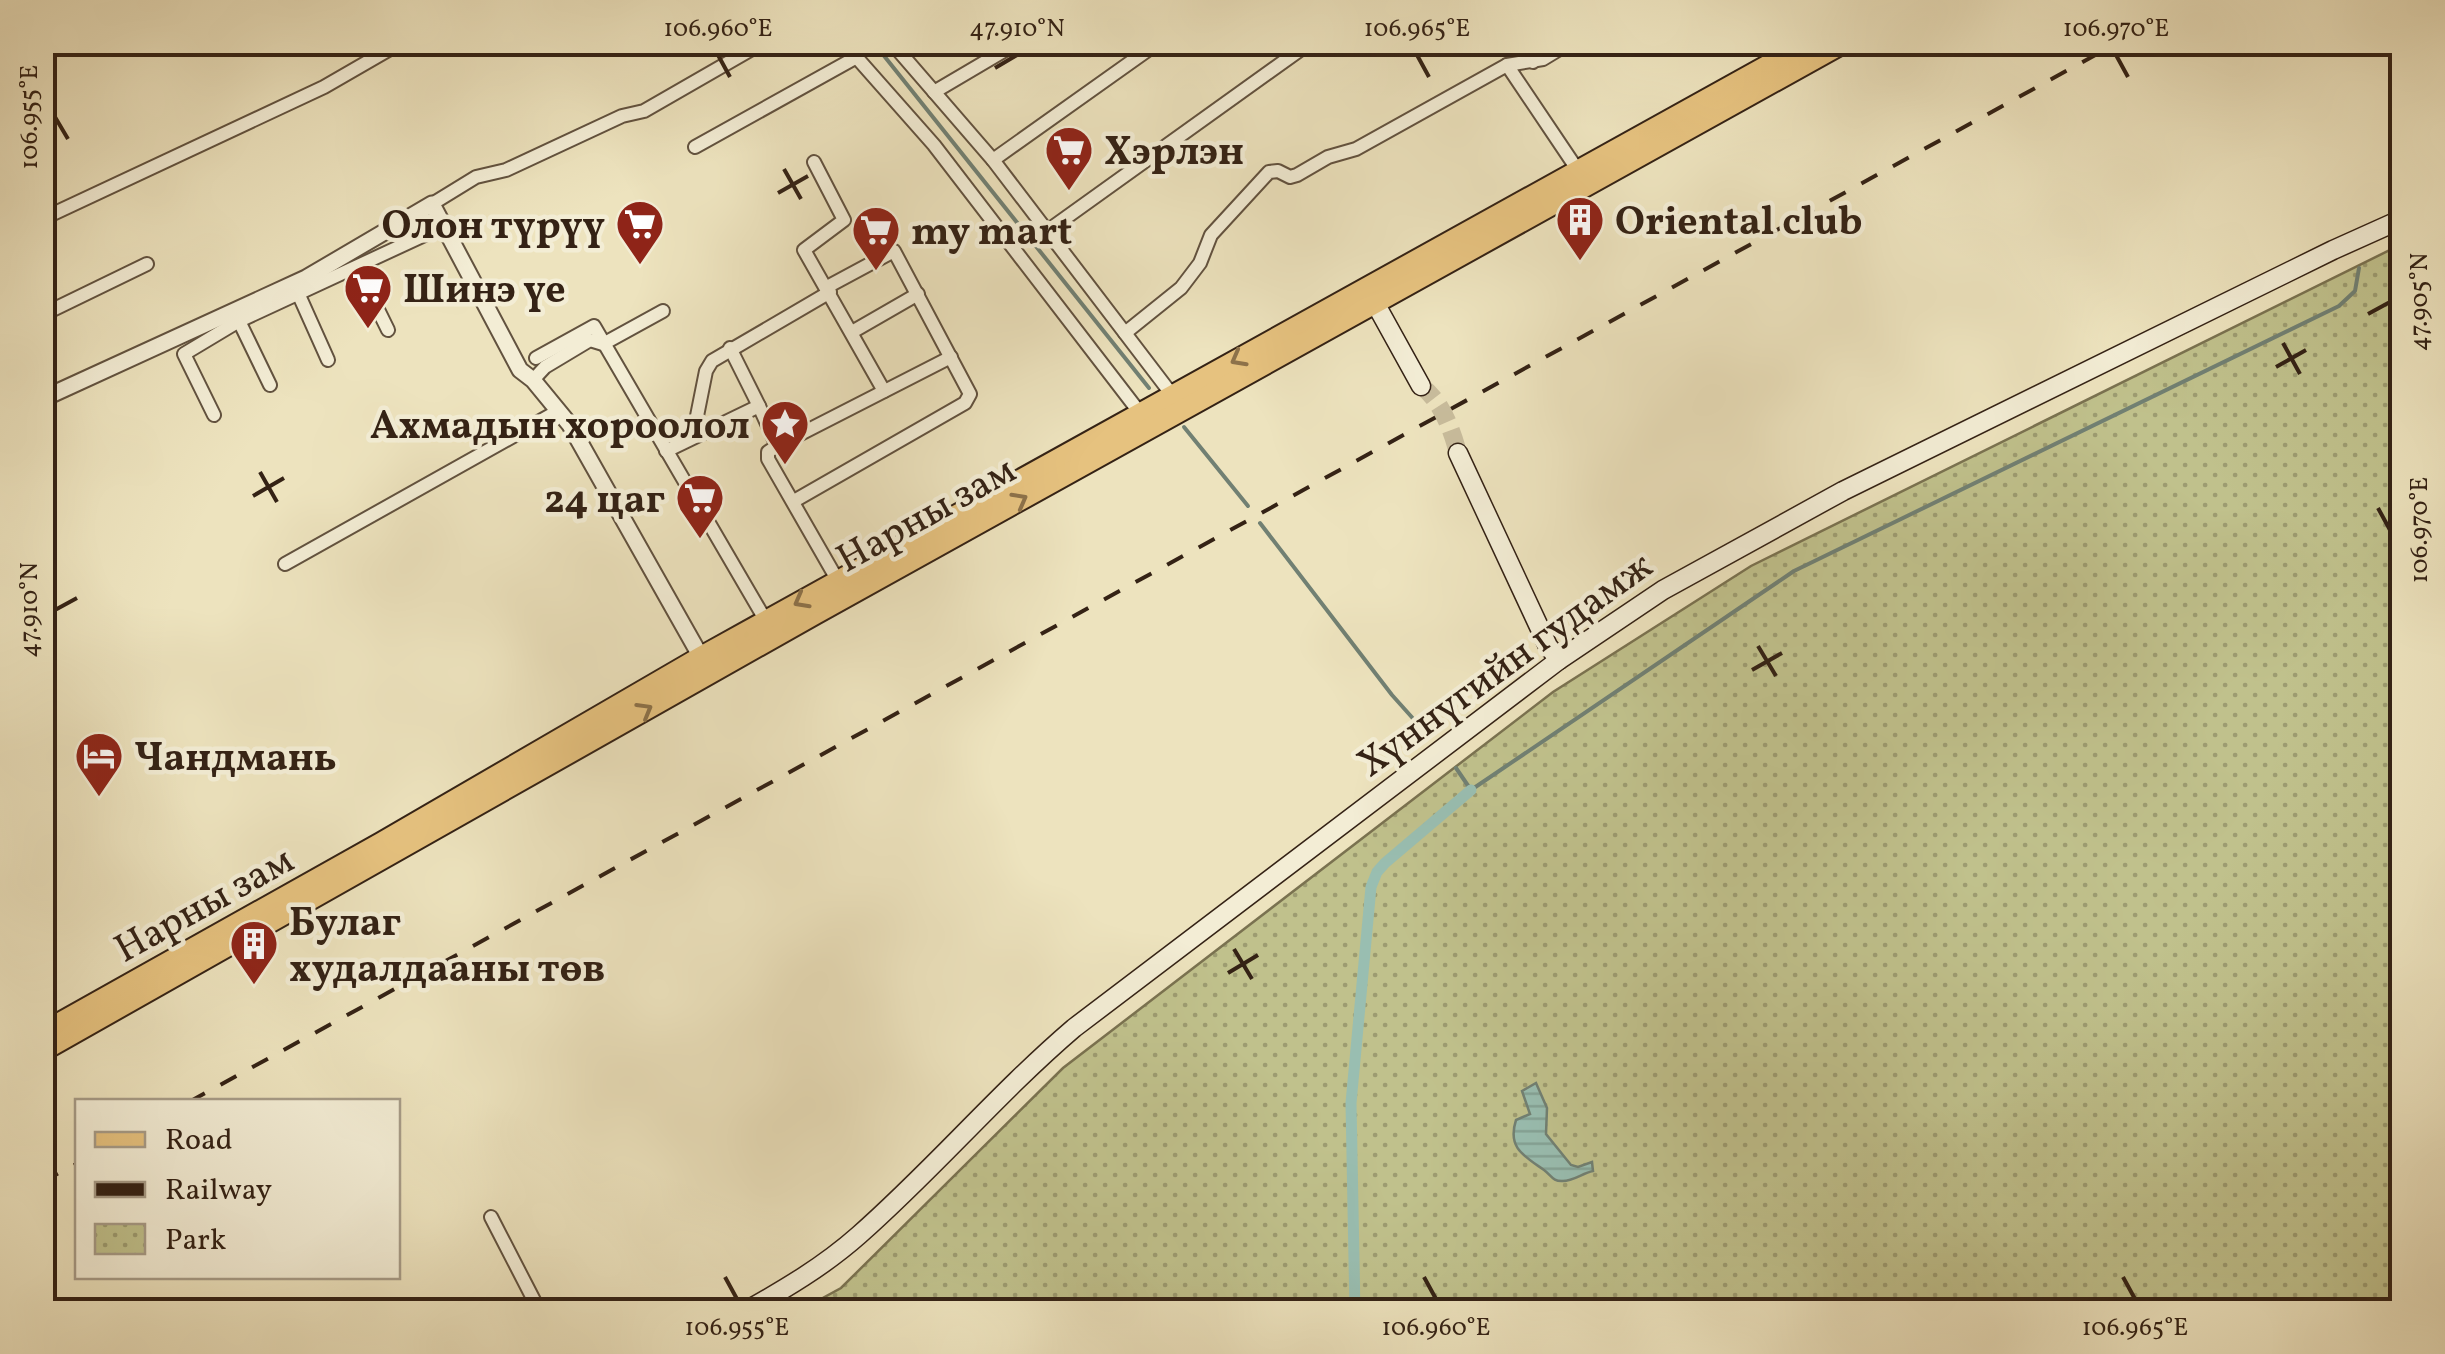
<svg xmlns="http://www.w3.org/2000/svg" width="2445" height="1354" viewBox="0 0 2445 1354" font-family="Vollkorn,serif">
  <defs>
    <pattern id="park-dots" width="8" height="8" patternUnits="userSpaceOnUse" patternTransform="scale(2.5)"><rect width="8" height="8" fill="#c0c18c"/><path d="M2 2h.1M6 6h.1" fill="none" stroke="#9d9c71" stroke-width="1.8" stroke-linecap="round"/></pattern>
    <pattern id="water-rules" width="6" height="5" patternUnits="userSpaceOnUse" patternTransform="scale(2.5)"><rect width="6" height="5" fill="#99beb1"/><path d="M0 2.5h6" fill="none" stroke="#84a397"/></pattern>
  </defs>
  <rect width="100%" height="100%" fill="#ede3be"/>
  <filter id="stains"><feTurbulence type="fractalNoise" baseFrequency=".002" numOctaves="4"/><feColorMatrix values="0 0 0 0 .2 0 0 0 0 .09 0 0 0 0 .02 0 0 0 .5 -.17"/></filter>
  <radialGradient id="worn" r=".72"><stop offset=".6" stop-color="#630" stop-opacity="0"/><stop offset="1" stop-color="#630" stop-opacity=".3"/></radialGradient>
  <!-- park -->
  <path fill="url(#park-dots)" stroke="#7a7250" stroke-width="2.5" d="M2402,244V1311L797,1312L841,1288L1063,1068L1553,692L1751,566Z"/>
  <!-- water -->
  <path fill="url(#water-rules)" stroke="#718073" stroke-width="2.5" d="M1536,1083L1547,1108L1546,1134L1571,1165L1578,1167L1592,1162L1593,1171C1583,1173 1573,1181 1563,1181C1553,1182 1551,1175 1544,1170C1524,1156 1507,1148 1516,1120L1530,1114L1522,1091Z"/>
  <g fill="none" stroke-linecap="round" stroke-linejoin="round">
    <!-- stream -->
    <g stroke="#718073" stroke-width="4">
      <path d="M873,42L1149,388"/>
      <path d="M1184,427L1248,506"/>
      <path d="M1260,523L1392,695L1426,733"/>
      <path d="M1456,768L1471,790L1794,571L2339,306L2355,291L2359,268"/>
    </g>
    <!-- canal -->
    <path stroke="#99beb1" stroke-width="11" d="M1355,1312L1351,1103L1371,887L1377,872L1385,863L1471,790"/>
    <!-- secondary-tunnel -->
    <path stroke="#c8bc9c" stroke-width="18" stroke-dasharray="18 9" stroke-linecap="butt" d="M1421,386C1441,400 1452,430 1458,453"/>
    <!-- minor casing -->
    <g stroke="#62523f" stroke-width="16">
      <g id="minor">
        <path d="M843,42L934,145L1140,413"/>
        <path d="M891,42L993,160L1176,400"/>
        <path d="M1523,42L1533,62"/>
        <path d="M1571,42L1543,59L1507,65L1581,175"/>
        <path d="M1761,42L1773,63"/>
        <path d="M42,54L66,42"/>
        <path d="M934,92L1019,42"/>
        <path d="M695,147L855,58"/>
        <path d="M993,160L1159,42"/>
        <path d="M814,162L844,220L804,250L884,391"/>
        <path d="M432,204L476,177L506,170L622,116L644,111L764,42"/>
        <path d="M42,219L324,87L402,42"/>
        <path d="M1046,232L1311,42"/>
        <path d="M357,267L388,330"/>
        <path d="M298,293L328,360"/>
        <path d="M42,315L147,264"/>
        <path d="M239,321L270,385"/>
        <path d="M852,332L918,294"/>
        <path d="M1125,333L1181,288L1200,263L1211,235L1269,172L1278,171L1290,177L1297,175L1328,157L1356,149L1507,65"/>
        <path d="M730,348L759,406"/>
        <path d="M536,358L594,326L766,621"/>
        <path d="M533,380L545,367L590,340L603,344L663,311"/>
        <path d="M214,415L184,354L239,321L444,226"/>
        <path d="M693,436L706,371L712,361L830,292"/>
        <path d="M777,446L951,357"/>
        <path d="M666,451L759,406L777,446L768,452V459L838,581"/>
        <path d="M794,501L965,403L970,394L894,251L827,287"/>
        <path d="M285,564L558,411"/>
        <path d="M491,1217L540,1312"/>
      </g>
    </g>
    <!-- tertiary casing -->
    <g stroke="#62523f" stroke-width="19">
      <path id="tertiary" d="M42,399L306,278L432,204L520,370L533,380L570,425L701,657"/>
    </g>
    <!-- secondary casing -->
    <g stroke="#342215" stroke-width="21">
      <g id="secondary">
        <path d="M1369,292L1421,386"/>
        <path d="M1458,453L1548,646L1559,660"/>
        <path d="M744,1312C785,1289 824,1266 859,1235C934,1169 998,1093 1074,1028L1559,660L1663,590L1843,491L2333,250L2402,219"/>
      </g>
    </g>
    <!-- primary casing -->
    <g stroke="#342215" stroke-width="24">
      <g id="primary">
        <path d="M42,1033L381,843L701,657L1810,42"/>
        <path d="M42,1051L815,614L1845,42"/>
      </g>
    </g>
    <!-- minor -->
    <use href="#minor" stroke="#f3edd5" stroke-width="12"/>
    <!-- tertiary -->
    <use href="#tertiary" stroke="#f3edd5" stroke-width="15"/>
    <!-- secondary -->
    <use href="#secondary" stroke="#f3edd5" stroke-width="18"/>
    <!-- primary -->
    <use href="#primary" stroke="#e6c27f" stroke-width="20"/>
    <!-- rail -->
    <g stroke="#342215" stroke-width="4" stroke-dasharray="18 18" stroke-linecap="butt">
      <path d="M189,1102L2119,42"/>
      <path d="M42,1182L78,1163"/>
    </g>
  </g>
  <!-- one-way arrows -->
  <defs><path id="oneway-chevron" d="M-2-3.5L2.5 0L-2 3.5" fill="none" stroke-width="1.6" stroke-linecap="round" stroke-linejoin="round" transform="scale(2.5)"/></defs>
  <g stroke="#8d724a">
    <use href="#oneway-chevron" transform="translate(1238 359) rotate(151)"/>
    <use href="#oneway-chevron" transform="translate(1020 500) rotate(-29)"/>
    <use href="#oneway-chevron" transform="translate(801 601) rotate(151)"/>
    <use href="#oneway-chevron" transform="translate(645 710) rotate(-30)"/>
  </g>
  <!-- ticks -->
  <path fill="none" stroke="#342215" stroke-width="4" d="M718,55L730,77M1417,55L1429,77M2116,55L2128,77M995,68L1017,55M55,117L68,139M784,169L801,199M778,193L808,176M2368,314L2390,302M2283,343L2300,374M2276,367L2306,350M260,472L277,502M253,496L284,478M2378,508L2390,530M55,610L77,598M1758,646L1776,676M1752,670L1782,653M1234,949L1252,979M1228,973L1258,955M725,1277L737,1299M1424,1277L1436,1299M2123,1277L2135,1299"/>
  <!-- icons -->
  <defs>
    <g id="supermarket-pin" transform="scale(2.5)"><path d="M0 17L-7.5 6A9.5 9.5 0 1 1 7.5 6Z" fill="#8f2418" stroke="#f3edd5"/><path d="M-6-5.5h2.5l.6 2H6L4.5 2H-2.5L-4.4-4H-6ZM-1.5 3.2a1.3 1.3 0 1 0 .1 0ZM3 3.2a1.3 1.3 0 1 0 .1 0Z" fill="#fff"/></g>
    <g id="building-pin" transform="scale(2.5)"><path d="M0 17L-7.5 6A9.5 9.5 0 1 1 7.5 6Z" fill="#8f2418" stroke="#f3edd5"/><path d="M-4-6H4V6H1V3H-1V6H-4ZM-2.5-4.3h1.7v1.8h-1.7ZM.8-4.3h1.7v1.8H.8ZM-2.5-1h1.7V.8h-1.7ZM.8-1h1.7V.8H.8Z" fill="#fff"/></g>
    <g id="sight-pin" transform="scale(2.5)"><path d="M0 17L-7.5 6A9.5 9.5 0 1 1 7.5 6Z" fill="#8f2418" stroke="#f3edd5"/><path d="M0-6L1.8-2.2L6-1.7L2.9 1.2L3.7 5.4L0 3.3L-3.7 5.4L-2.9 1.2L-6-1.7L-1.8-2.2Z" fill="#fff"/></g>
    <g id="hotel-pin" transform="scale(2.5)"><path d="M0 17L-7.5 6A9.5 9.5 0 1 1 7.5 6Z" fill="#8f2418" stroke="#f3edd5"/><path d="M-6-4.5h1.5V1H6V5H4.5V3h-9V5H-6ZM-4 0a1.8 1.8 0 1 1 3.6 0ZM.5 0V-2.5h3Q6-2.5 6 0Z" fill="#fff"/></g>
  </defs>
  <g fill-rule="evenodd">
    <use href="#supermarket-pin" x="1069" y="150"/>
    <use href="#building-pin" x="1580" y="220"/>
    <use href="#supermarket-pin" x="640" y="224"/>
    <use href="#supermarket-pin" x="876" y="230"/>
    <use href="#supermarket-pin" x="368" y="288"/>
    <use href="#sight-pin" x="785" y="424"/>
    <use href="#supermarket-pin" x="700" y="498"/>
    <use href="#hotel-pin" x="99" y="756"/>
    <use href="#building-pin" x="254" y="944"/>
  </g>
  <g text-anchor="middle" stroke-width="9" stroke-linejoin="round" paint-order="stroke">
    <!-- poi labels -->
    <g font-size="40" font-weight="bold" fill="#342215" stroke="#f3edd5" text-anchor="start">
      <text x="1104" y="164">Хэрлэн</text>
      <text x="1615" y="234">Oriental club</text>
      <text x="605" y="238" text-anchor="end">Олон түрүү</text>
      <text x="911" y="244">my mart</text>
      <text x="403" y="302">Шинэ үе</text>
      <text x="750" y="438" text-anchor="end">Ахмадын хороолол</text>
      <text x="665" y="512" text-anchor="end">24 цаг</text>
      <text x="134" y="770">Чандмань</text>
      <text x="289" y="935">Булаг<tspan x="289" dy="46">худалдааны төв</tspan></text>
    </g>
    <!-- street labels -->
    <g font-size="40" fill="#342215" stroke="#f3edd5">
      <text transform="translate(925 513) rotate(-29)" y="14">Нарны зам</text>
      <text transform="translate(1504 663) rotate(-36)" y="14">Хүннүгийн гудамж</text>
      <text transform="translate(203 903) rotate(-29)" y="14">Нарны зам</text>
    </g>
  </g>
  <!-- margin -->
  <rect width="2445" height="1354" fill="none" stroke="#ede3be" stroke-width="110"/>
  <!-- legend -->
  <rect x="75" y="1099" width="325" height="180" fill="#f3edd5" stroke="#a79c88" stroke-width="2.5"/>
  <rect x="95" y="1132" width="50" height="15" fill="#e6c27f" stroke="#a79c88" stroke-width="2.5"/>
  <text x="165" y="1149" font-size="30" fill="#342215">Road</text>
  <rect x="95" y="1182" width="50" height="15" fill="#342215" stroke="#a79c88" stroke-width="2.5"/>
  <text x="165" y="1199" font-size="30" fill="#342215">Railway</text>
  <rect x="95" y="1224" width="50" height="30" fill="url(#park-dots)" stroke="#a79c88" stroke-width="2.5"/>
  <text x="165" y="1249" font-size="30" fill="#342215">Park</text>
  <rect x="55" y="55" width="2335" height="1244" fill="none" stroke="#342215" stroke-width="4"/>
  <g font-size="25" text-anchor="middle" fill="#342215">
    <text x="718" y="36">106.960°E</text>
    <text x="1017" y="36">47.910°N</text>
    <text x="1417" y="36">106.965°E</text>
    <text x="2116" y="36">106.970°E</text>
    <text transform="translate(28 117) rotate(-90)" y="9">106.955°E</text>
    <text transform="translate(2418 302) rotate(-90)" y="9">47.905°N</text>
    <text transform="translate(2418 530) rotate(-90)" y="9">106.970°E</text>
    <text transform="translate(28 610) rotate(-90)" y="9">47.910°N</text>
    <text x="737" y="1335">106.955°E</text>
    <text x="1436" y="1335">106.960°E</text>
    <text x="2135" y="1335">106.965°E</text>
  </g>
  <rect width="100%" height="100%" filter="url(#stains)"/>
  <rect width="100%" height="100%" fill="url(#worn)"/>
</svg>
